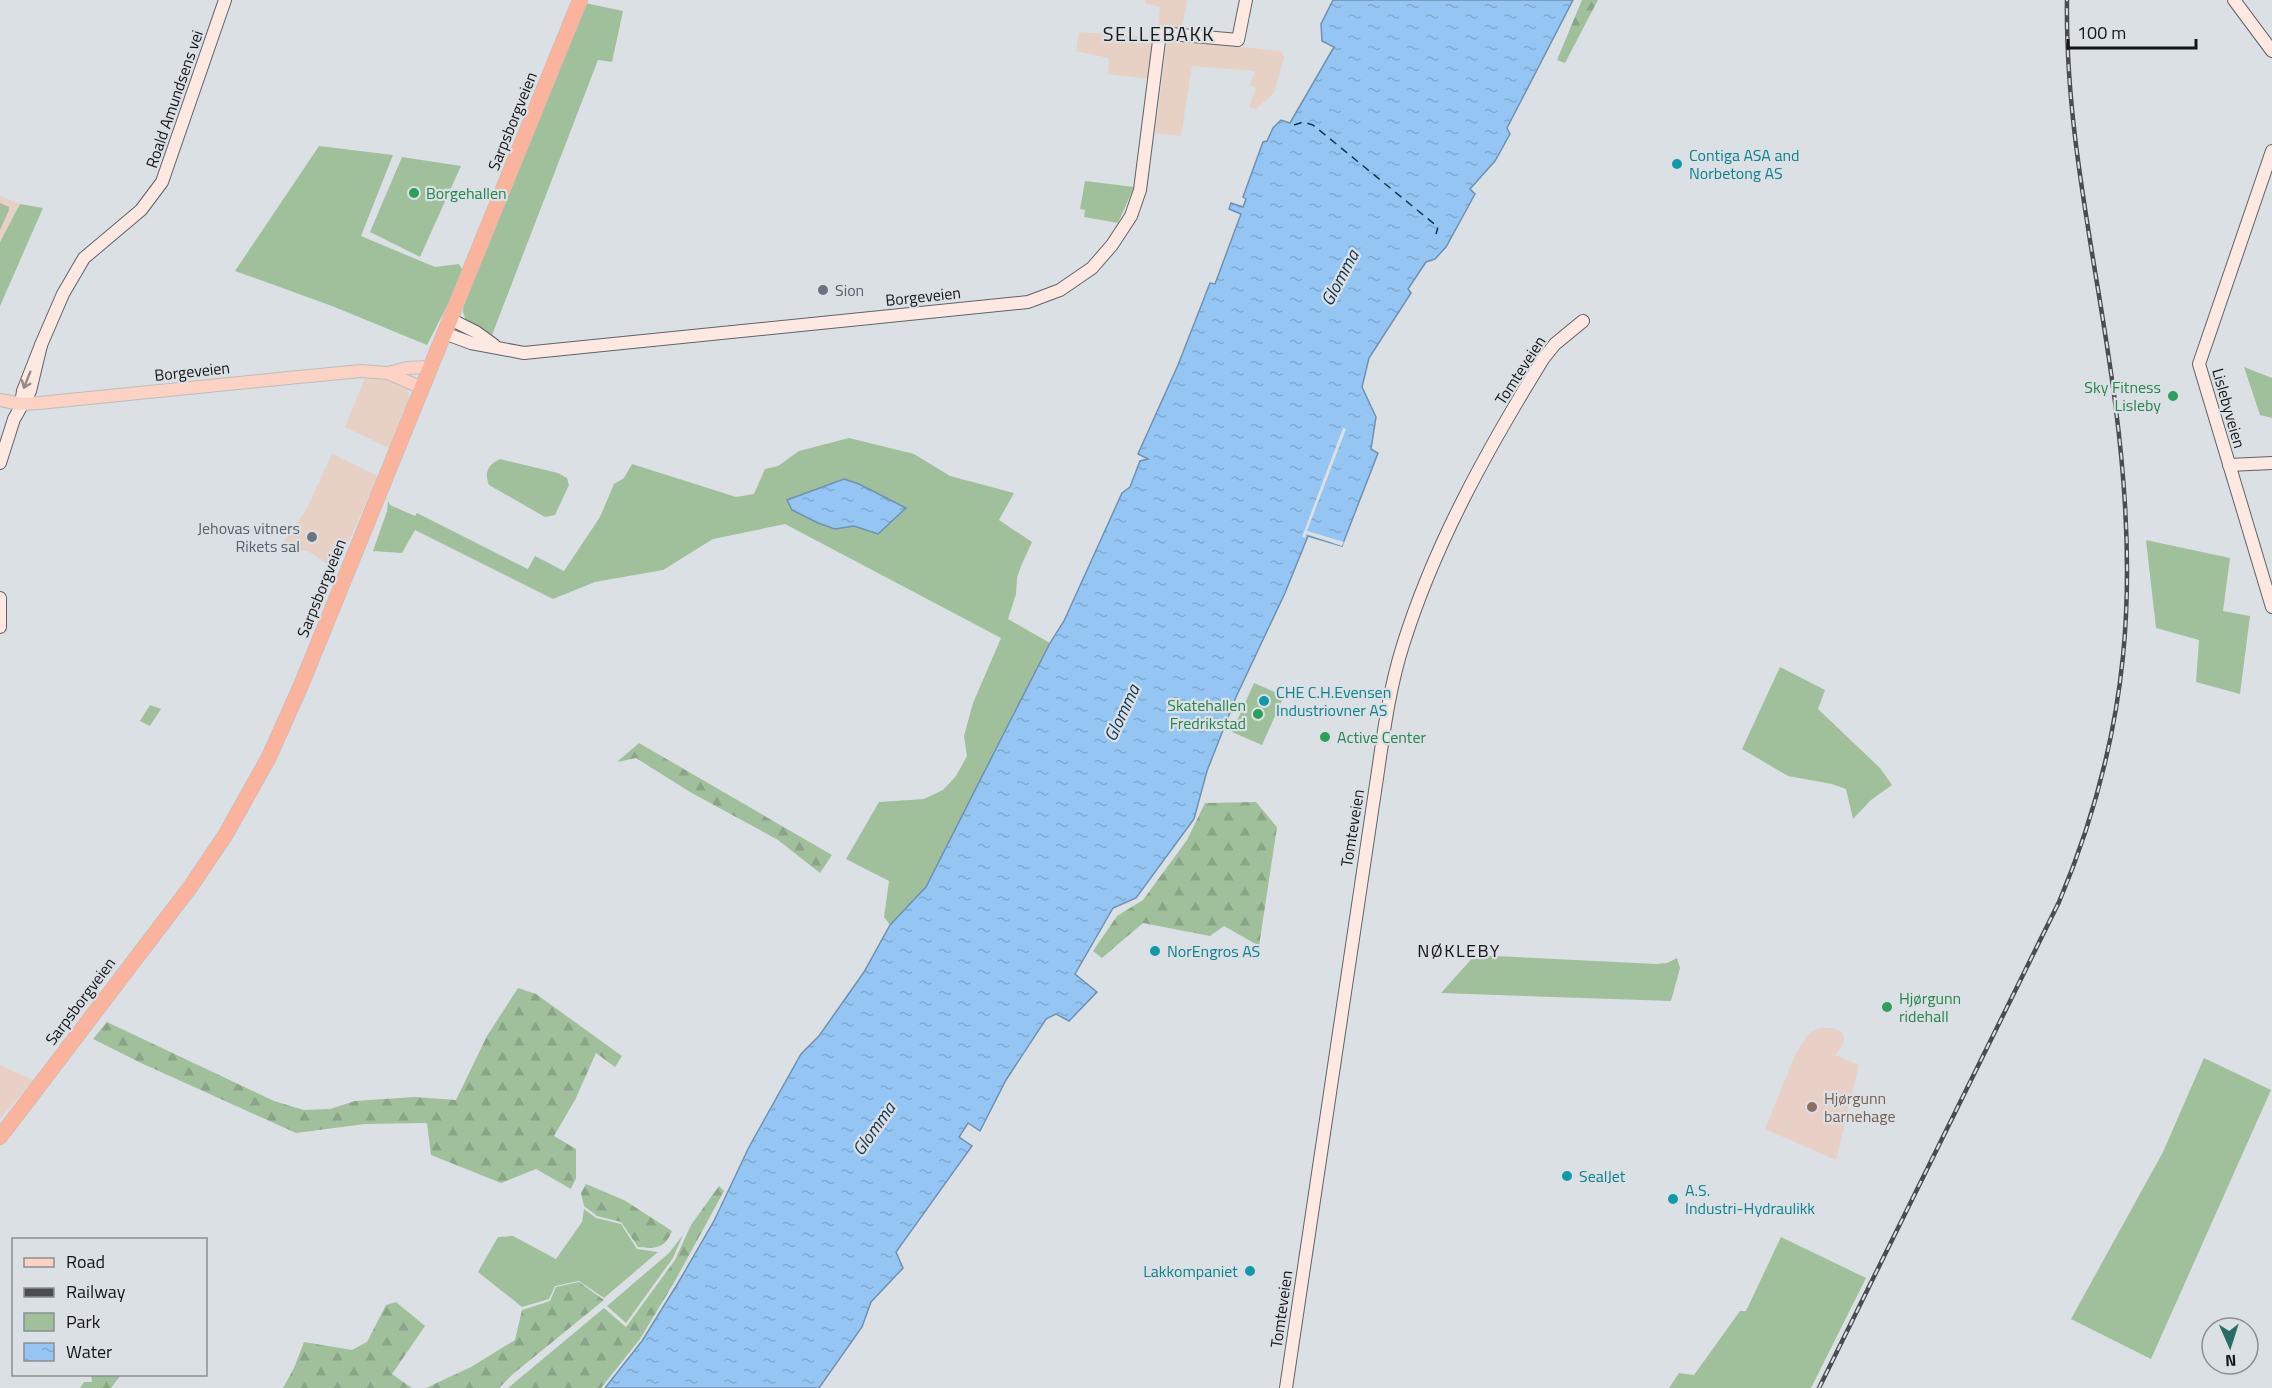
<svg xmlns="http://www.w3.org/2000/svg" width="2272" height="1388" viewBox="0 0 2272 1388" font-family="'Titillium Web',sans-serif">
  <defs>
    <pattern id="forest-firs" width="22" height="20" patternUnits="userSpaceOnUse" patternTransform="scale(1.5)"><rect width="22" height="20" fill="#a0c09c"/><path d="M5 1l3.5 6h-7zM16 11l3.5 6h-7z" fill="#89a486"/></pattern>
    <pattern id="water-ripples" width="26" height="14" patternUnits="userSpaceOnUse" patternTransform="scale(1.5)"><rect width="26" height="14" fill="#95c6f3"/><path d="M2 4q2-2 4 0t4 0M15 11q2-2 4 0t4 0" fill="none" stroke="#80a9d0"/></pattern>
  </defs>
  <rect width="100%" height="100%" fill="#dbe0e4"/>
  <!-- commercial -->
  <g fill="#e6d1c4">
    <path d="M1145,0H1187L1182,29L1158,26L1160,7L1145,3Z"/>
    <path d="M1079,32L1150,37L1154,41L1149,79L1108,74L1109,58L1076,51Z"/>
    <path d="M1169,39L1281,51L1284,57L1274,93L1256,109L1249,107L1256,88L1250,85L1255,71L1192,66L1181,136L1155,133L1167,41Z"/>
    <path d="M365,378L396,381L404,385L409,393V402L391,449L345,427Z"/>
    <path d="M332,454L378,476L336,570L308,551H288L281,546L306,510Z"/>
  </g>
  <!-- education -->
  <g fill="#e8d0c6">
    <path d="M0,196L20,204L0,242Z"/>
    <path d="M1819,1028H1832L1842,1032L1844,1039L1841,1048L1835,1055L1859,1065L1836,1160L1765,1129L1795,1055L1808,1034Z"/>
    <path d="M0,1065L33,1080L0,1119Z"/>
  </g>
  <!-- green -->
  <g fill="#a0c09c" fill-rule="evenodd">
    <path d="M585,3L623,11L612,62L598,60L492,335L466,321L463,312L464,303Z"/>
    <path d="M319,146L393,155L361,236L435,267L459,264L464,273L427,345L332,306L235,271Z"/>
    <path d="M402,157L461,166L420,257L370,232Z"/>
    <path d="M1085,181L1134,187L1118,223L1084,217L1085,210L1080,209Z"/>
    <path d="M0,203L9,207V210L0,230Z"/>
    <path d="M20,204L43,208L0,306V242Z"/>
    <path d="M2244,367L2272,378V418L2260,415Z"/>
    <path d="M849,438L914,454L950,476L1014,493L999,520L1032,542L1021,566L1017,578L1016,594L1008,619L1050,643L926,887L890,925L884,917L889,881L846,859L879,802L924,799L943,790L956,776L967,756L964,736L973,703L1001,638L785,524L713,539L663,570L595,582L553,599L415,530L402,553L373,551L387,511L388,501L390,505L415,516L417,513L528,569L535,556L564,571L600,517L614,484L624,478L632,464L736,497L754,494L765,469L778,466L799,451ZM844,479L860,484L905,508L878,534L787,500Z"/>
    <path d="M500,459L558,473L567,478L569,485L555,515L545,517L489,485C484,472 488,465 500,459Z"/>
    <path d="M2146,540L2230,558L2223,611L2250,616L2240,694L2196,682L2199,640L2156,628Z"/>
    <path d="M1780,667L1825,690L1818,709L1880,768L1892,785L1871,800L1853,819L1846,789L1832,784L1788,776L1742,749Z"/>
    <path d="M1254,683L1284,696L1262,745L1232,732Z"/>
    <path d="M150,705L161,709L150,726L140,721Z"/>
    <path d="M1475,955L1656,964L1667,963L1677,958L1680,968L1671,1001L1441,993Z"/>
    <path d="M2204,1058L2271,1090L2151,1359L2071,1319L2163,1152Z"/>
    <path d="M584,1209L596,1218L621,1224L637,1249L658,1252L604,1298L579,1281L555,1286L549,1299L522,1307L478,1272L498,1237L513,1236L556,1259L582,1222Z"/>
    <path d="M683,1235L673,1258L626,1323L607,1306L669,1253Z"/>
    <path d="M1781,1237L1866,1278L1811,1388H1669L1679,1373L1694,1375L1740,1311H1746Z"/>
  </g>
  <!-- forest -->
  <g fill="url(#forest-firs)">
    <path d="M1582,0H1598L1565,63L1557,60Z"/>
    <path d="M639,743L832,855L820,873L778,840L690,792L636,758L617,762Z"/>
    <path d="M1256,802L1277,827L1259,946L1224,926L1210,936L1143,923L1102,958L1093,951L1117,916L1143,900L1187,840L1205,803Z"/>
    <path d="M518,988L536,994L622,1056L615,1067L596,1053L575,1100L554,1136L576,1149V1178L571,1189L536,1169L501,1183L431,1155L427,1123L365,1124L296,1133L141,1063L93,1039L107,1022L274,1101L304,1110L330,1109L355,1101L414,1097L456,1100L487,1036Z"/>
    <path d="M586,1184L624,1200L672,1231C665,1249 655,1249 638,1247L621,1222L597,1216L584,1206L581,1193Z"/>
    <path d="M719,1186L724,1191L675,1281L640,1339L601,1388H508L604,1308L626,1327L675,1260L691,1225Z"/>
    <path d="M579,1282L604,1300L513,1374L499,1388H426L471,1367L515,1340L522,1310L550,1301L556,1287Z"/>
    <path d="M396,1302L425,1326L392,1374L412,1388H283L294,1368L304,1342L352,1350L367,1342L386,1305Z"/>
    <path d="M91,1375V1374L121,1375L111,1388H80L84,1382H92Z"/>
  </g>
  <!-- water -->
  <g fill="url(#water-ripples)" stroke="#6f91b1" stroke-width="1.5">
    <path d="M1333,0H1573L1507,128L1510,134L1495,161L1470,189L1475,194L1446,247L1435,259L1426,262L1408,289L1411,293L1369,358L1362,387L1376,417L1371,449L1378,453L1342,546L1308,536L1285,593L1236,697L1207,771L1194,819L1136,898L1113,908L1075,974L1097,992L1069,1021L1056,1014L1046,1019L1006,1080L980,1131L968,1123L959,1137L972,1146L896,1252L903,1268L871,1302L862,1327L819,1388H605L642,1341L678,1283L714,1221L749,1147L801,1054L819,1036L864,972L890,925L926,887L1005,731L1050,643L1064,621L1122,493L1130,487L1140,461L1148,459L1138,454L1178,365L1210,283L1215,284L1241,214L1229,209L1231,203L1243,207L1246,199L1243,197L1263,142L1267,141L1273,128L1281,120L1290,123L1334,47L1322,41L1321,24Z"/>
    <path d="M844,479L859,484L906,508L878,534L854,526L835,529L818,523L792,510L787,500Z"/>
  </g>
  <!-- pier -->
  <path fill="#dbe0e4" d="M1343,428L1346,429L1307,531L1344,542L1342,546L1306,534L1305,538L1302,537Z"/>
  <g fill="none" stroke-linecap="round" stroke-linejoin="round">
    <!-- ferry -->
    <path stroke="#113553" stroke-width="1.5" stroke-dasharray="8 6" stroke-linecap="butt" d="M1294,125L1303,122L1313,125L1438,227L1436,234"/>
    <!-- secondary casing -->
    <g stroke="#5f6366" stroke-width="14">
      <g id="secondary">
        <path d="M2234,0L2272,51"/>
        <path d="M2272,151L2199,364L2272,607"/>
        <path d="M450,319L476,332L494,345"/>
        <path d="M444,333L471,343L524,353L1028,302L1060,290L1092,268L1112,245L1131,216L1140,190L1160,33L1238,40L1246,0"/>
        <path d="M41,345L63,294L84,258L141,210L162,182L225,0"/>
        <path d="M0,463L14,419L30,391L41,345L23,391L21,404"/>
        <path d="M2229,465L2272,463"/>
        <path d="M0,598V627"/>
        <path d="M1286,1388L1378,771C1384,729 1390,686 1403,645C1435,543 1487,450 1543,359L1555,344L1583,321"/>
      </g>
    </g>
    <!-- primary casing -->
    <g stroke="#bdbebe" stroke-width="14">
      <g id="primary">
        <path d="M388,373L422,388"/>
        <path d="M0,400L21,404L39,403L288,378L361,371L388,373L407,368L430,367"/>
      </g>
    </g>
    <!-- highway casing -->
    <g stroke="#bdbebe" stroke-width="16">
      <path id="highway" d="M0,1137L191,886L226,834L269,757L302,683L580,0"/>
    </g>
    <!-- secondary -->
    <use href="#secondary" stroke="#fee8e2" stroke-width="12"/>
    <!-- primary -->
    <use href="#primary" stroke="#fcd2c4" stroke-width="12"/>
    <!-- highway -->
    <use href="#highway" stroke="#fab49d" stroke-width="15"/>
    <!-- rail casing -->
    <g stroke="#4a4c4f" stroke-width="4.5">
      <path id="rail" d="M1819,1388L2059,902C2131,731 2139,584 2115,402C2098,268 2065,136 2067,0"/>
    </g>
    <!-- rail -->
    <use href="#rail" stroke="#dbe0e4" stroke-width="2" stroke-dasharray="7" stroke-linecap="butt"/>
  </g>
  <!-- one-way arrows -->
  <defs><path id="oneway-shaft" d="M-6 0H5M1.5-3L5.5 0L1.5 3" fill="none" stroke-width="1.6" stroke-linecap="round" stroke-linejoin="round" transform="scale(1.5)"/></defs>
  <use stroke="#958a87" href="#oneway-shaft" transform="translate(27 380) rotate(112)"/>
  <!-- markers -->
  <g fill="#0f9aa8" stroke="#dbe0e4" stroke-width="2">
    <circle cx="1677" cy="164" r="6"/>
    <circle cx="1264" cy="701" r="6"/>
    <circle cx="1155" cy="951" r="6"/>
    <circle cx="1567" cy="1176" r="6"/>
    <circle cx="1673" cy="1199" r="6"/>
    <circle cx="1250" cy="1271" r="6"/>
  </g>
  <g fill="#2e9e5b" stroke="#dbe0e4" stroke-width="2">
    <circle cx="414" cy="193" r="6"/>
    <circle cx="2173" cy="396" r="6"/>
    <circle cx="1258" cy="714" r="6"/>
    <circle cx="1325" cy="737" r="6"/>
    <circle cx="1887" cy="1007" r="6"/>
  </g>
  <g fill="#6b7280" stroke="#dbe0e4" stroke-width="2">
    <circle cx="823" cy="290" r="6"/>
    <circle cx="312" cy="537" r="6"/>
  </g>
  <circle fill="#8d6e63" stroke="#dbe0e4" stroke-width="2" cx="1812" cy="1107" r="6"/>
  <g text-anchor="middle" stroke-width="4.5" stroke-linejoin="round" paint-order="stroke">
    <!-- street labels -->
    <g font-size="16" fill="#151618" stroke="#dbe0e4">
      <text transform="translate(174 99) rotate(-71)" y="6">Roald Amundsens vei</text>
      <text transform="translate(512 121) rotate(-68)" y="6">Sarpsborgveien</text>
      <text transform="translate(923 296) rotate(-6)" y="6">Borgeveien</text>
      <text transform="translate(1520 370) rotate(-57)" y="6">Tomteveien</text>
      <text transform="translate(192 371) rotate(-6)" y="6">Borgeveien</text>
      <text transform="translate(2229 408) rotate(74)" y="6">Lislebyveien</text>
      <text transform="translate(321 588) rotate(-68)" y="6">Sarpsborgveien</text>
      <text transform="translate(1352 828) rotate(-81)" y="6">Tomteveien</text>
      <text transform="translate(80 1001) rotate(-53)" y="6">Sarpsborgveien</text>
      <text transform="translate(1281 1309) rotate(-82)" y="6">Tomteveien</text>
    </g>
    <!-- culture labels -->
    <g font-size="16" fill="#0d838f" stroke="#dbe0e4" text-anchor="start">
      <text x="1689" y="161">Contiga ASA and<tspan x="1689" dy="18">Norbetong AS</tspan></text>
      <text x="1276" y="698">CHE C.H.Evensen<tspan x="1276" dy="18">Industriovner AS</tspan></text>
      <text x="1167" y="957">NorEngros AS</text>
      <text x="1579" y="1182">SealJet</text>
      <text x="1685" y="1196">A.S.<tspan x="1685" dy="18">Industri-Hydraulikk</tspan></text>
      <text x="1238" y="1277" text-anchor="end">Lakkompaniet</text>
    </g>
    <!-- leisure labels -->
    <g font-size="16" fill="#27864d" stroke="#dbe0e4" text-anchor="start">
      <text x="426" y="199">Borgehallen</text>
      <text x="2161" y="393" text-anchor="end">Sky Fitness<tspan x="2161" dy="18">Lisleby</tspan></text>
      <text x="1246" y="711" text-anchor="end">Skatehallen<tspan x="1246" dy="18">Fredrikstad</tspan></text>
      <text x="1337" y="743">Active Center</text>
      <text x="1899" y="1004">Hjørgunn<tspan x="1899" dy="18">ridehall</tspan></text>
    </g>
    <!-- worship labels -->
    <g font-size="16" fill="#5b616d" stroke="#dbe0e4" text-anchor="start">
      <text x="835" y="296">Sion</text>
      <text x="300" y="534" text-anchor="end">Jehovas vitners<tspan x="300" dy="18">Rikets sal</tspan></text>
    </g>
    <!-- education labels -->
    <g font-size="16" fill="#785e54" stroke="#dbe0e4" text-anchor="start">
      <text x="1824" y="1104">Hjørgunn<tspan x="1824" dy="18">barnehage</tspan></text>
    </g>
    <!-- water labels -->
    <g font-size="18" font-style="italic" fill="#113553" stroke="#dbe0e4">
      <text transform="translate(1340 278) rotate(-62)" y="6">Glomma</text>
      <text transform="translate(1122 713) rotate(-65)" y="6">Glomma</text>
      <text transform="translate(874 1129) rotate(-55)" y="6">Glomma</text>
    </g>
    <!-- neighbourhood labels -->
    <g font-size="18" letter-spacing="1.5" fill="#151618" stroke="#dbe0e4">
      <text x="1459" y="957">NØKLEBY</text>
    </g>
    <!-- quarter labels -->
    <g font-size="20" letter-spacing="1.5" fill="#151618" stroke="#dbe0e4">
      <text x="1159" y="41">SELLEBAKK</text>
    </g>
  </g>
  <!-- legend -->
  <rect x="12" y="1238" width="195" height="138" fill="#dbe0e4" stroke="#8c8f92" stroke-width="1.5"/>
  <rect x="24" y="1258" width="30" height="9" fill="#fcd2c4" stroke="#8c8f92" stroke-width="1.5"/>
  <text x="66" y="1268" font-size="18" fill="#151618">Road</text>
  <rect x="24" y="1288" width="30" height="9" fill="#4a4c4f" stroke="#8c8f92" stroke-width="1.5"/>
  <text x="66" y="1298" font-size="18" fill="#151618">Railway</text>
  <rect x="24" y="1313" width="30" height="18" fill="#a0c09c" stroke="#8c8f92" stroke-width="1.5"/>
  <text x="66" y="1328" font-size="18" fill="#151618">Park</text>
  <rect x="24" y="1343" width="30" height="18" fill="url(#water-ripples)" stroke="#8c8f92" stroke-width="1.5"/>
  <text x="66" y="1358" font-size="18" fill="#151618">Water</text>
  <!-- north arrow -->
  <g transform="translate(2230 1346) rotate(177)"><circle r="28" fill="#dbe0e4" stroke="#8c8f92" stroke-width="1.5"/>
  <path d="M0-4.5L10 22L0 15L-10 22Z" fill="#286e64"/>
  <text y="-9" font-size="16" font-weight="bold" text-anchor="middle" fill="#151618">N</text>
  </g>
  <!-- scale -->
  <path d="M2068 39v9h128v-9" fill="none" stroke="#151618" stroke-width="3"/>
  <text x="2077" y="39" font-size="18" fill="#151618" stroke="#dbe0e4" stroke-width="4.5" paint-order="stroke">100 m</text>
</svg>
